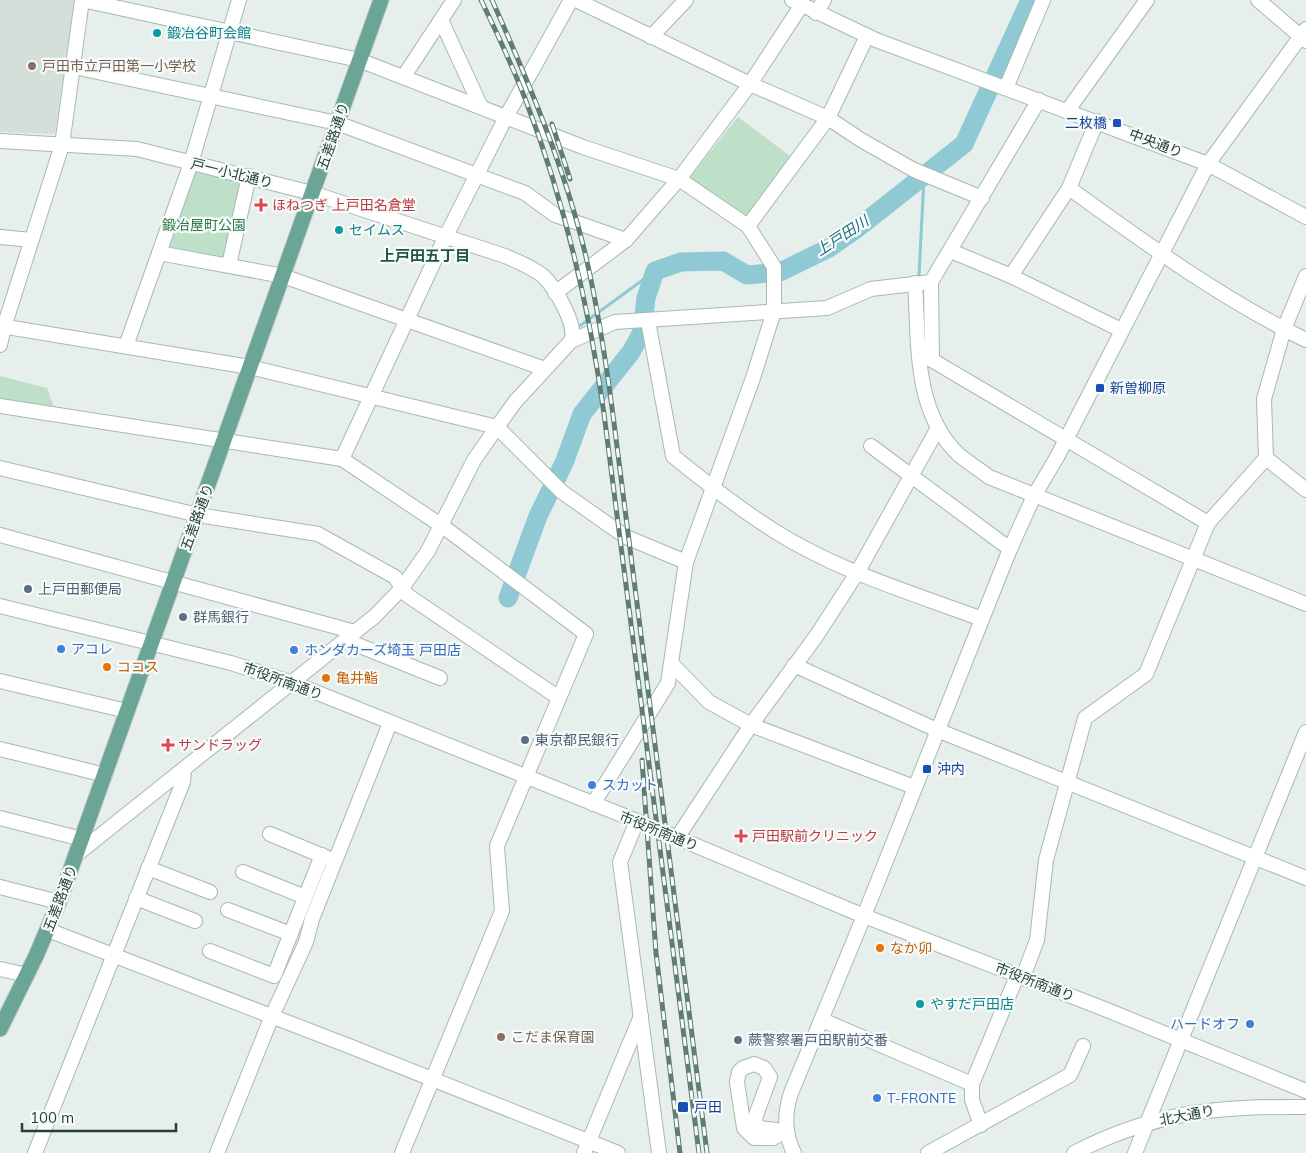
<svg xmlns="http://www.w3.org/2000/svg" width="1306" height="1153" viewBox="0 0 1306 1153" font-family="Mulish,'Noto Sans JP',sans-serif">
  <rect width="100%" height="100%" fill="#e6efeb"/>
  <!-- built -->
  <path fill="#d4dfda" d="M0,0H74L55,134L0,132Z"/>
  <!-- green -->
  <g fill="#bfe0c8">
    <path d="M738,117L794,159L745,220L687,181Z"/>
    <path d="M194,170L244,183L226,262L163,250Z"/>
    <path d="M0,376L47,388L55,410L0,401Z"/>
  </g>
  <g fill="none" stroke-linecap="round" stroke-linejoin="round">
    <!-- stream -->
    <g stroke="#8ec9d4" stroke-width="3">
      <path d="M919,275L924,178"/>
      <path d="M577,328L655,271"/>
    </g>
    <!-- river -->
    <path stroke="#8ec9d4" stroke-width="19" d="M508,598L538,516L564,463L582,414L631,352L642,332L646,298L655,271L681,262L723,261L747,275L780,272L829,248L855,230L964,144L1030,0"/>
    <!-- minor casing -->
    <g stroke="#a8b8b2" stroke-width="16">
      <g id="minor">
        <path d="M82,0L359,60L583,147L679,179L748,226L774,267V311L753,378L686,562L668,683L593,804"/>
        <path d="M576,0L750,84L828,118L861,140L914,170L982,198"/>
        <path d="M792,0L876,40L1208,164L1306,217"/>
        <path d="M1258,0L1306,41"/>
        <path d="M816,13L824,0"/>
        <path d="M441,20L481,107"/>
        <path d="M651,37L686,0"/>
        <path d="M74,67L337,123L525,193L555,215L626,240"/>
        <path d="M404,76L454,0"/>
        <path d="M1006,88L1043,0"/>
        <path d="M1068,110L1147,0"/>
        <path d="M0,141L137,149L312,193L505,256C519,262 532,267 543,276C555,287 578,326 571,341"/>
        <path d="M1069,188C1145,243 1222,299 1306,340"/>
        <path d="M748,226L828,118L867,36"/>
        <path d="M0,237L31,240"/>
        <path d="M951,251L1011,276L1121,330"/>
        <path d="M159,253L283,276L545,369"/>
        <path d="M229,265L249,176"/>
        <path d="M1011,276L1069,188L1097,121"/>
        <path d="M1306,276L1284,329L1264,399L1266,458L1306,490"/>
        <path d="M931,282L932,360"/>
        <path d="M915,283C919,341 913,411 958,454C967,462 979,469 989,477L1306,604"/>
        <path d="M555,293L626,240L679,179L750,84L801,6"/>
        <path d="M648,321L673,456C705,482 738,508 773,530C837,571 912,593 982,619"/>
        <path d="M0,326L250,367L497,427L562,492L626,537L686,562"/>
        <path d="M0,345L4,327L62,145L82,0"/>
        <path d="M126,346L191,163L239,0"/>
        <path d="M920,353L1208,523"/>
        <path d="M0,406L342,459L445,528L586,634L497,846L502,911L402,1153"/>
        <path d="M871,446L1010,549"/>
        <path d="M342,459L445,238L506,117L571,0"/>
        <path d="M0,468L198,515L318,534L395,577L407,595L559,698"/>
        <path d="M0,535L355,632"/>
        <path d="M0,606L231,663L293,683L637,821L864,916L1102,1008L1306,1091"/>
        <path d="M345,640L440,678"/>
        <path d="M671,663L709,702L751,725L914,787"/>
        <path d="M794,665L937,730L1306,878"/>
        <path d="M0,681L127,711"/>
        <path d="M0,749L105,775"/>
        <path d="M0,818L82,839"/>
        <path d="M637,821L620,862L659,1153"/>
        <path d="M270,834L330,859"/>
        <path d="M677,838L751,725L817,635L857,573L938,428"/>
        <path d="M76,855L345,640L375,616L402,588L428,551L474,460L497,427L515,402L571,341L615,322L827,308L871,289L931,282L1039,100"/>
        <path d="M148,868L210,892"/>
        <path d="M243,872L305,897"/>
        <path d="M0,887L59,902"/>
        <path d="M136,898L195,921"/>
        <path d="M228,910L291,934"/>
        <path d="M48,930L349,1046L618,1153"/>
        <path d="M210,951L274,976L322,855"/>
        <path d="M0,969L27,975"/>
        <path d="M1023,977L1037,940L1046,860L1085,718L1146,674L1208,523L1266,458"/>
        <path d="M822,1020L972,1084"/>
        <path d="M754,1064L764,1068L770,1077L755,1118L756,1125L760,1128L786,1131L773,1138H754L744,1128L737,1082L739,1072L743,1068Z"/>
        <path d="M981,1125L972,1100V1084L1017,976"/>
        <path d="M35,1153L183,782L184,770"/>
        <path d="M217,1153L272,1016L306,942L312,919L390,723"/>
        <path d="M584,1153L641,1016"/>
        <path d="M794,1153C784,1133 784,1114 791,1093L864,916L1010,549L1034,496L1057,457L1208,164L1306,29"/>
        <path d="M928,1153L1070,1075L1083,1046"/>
        <path d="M1074,1153C1153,1112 1218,1106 1306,1107"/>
        <path d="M1135,1153L1306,732"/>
      </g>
    </g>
    <!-- major casing -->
    <g stroke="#c2cac8" stroke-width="17">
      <path id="major" d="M0,1029L36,956L59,902L381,0"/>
    </g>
    <!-- minor -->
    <use href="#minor" stroke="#fff" stroke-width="14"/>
    <!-- major -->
    <use href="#major" stroke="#6aa596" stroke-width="15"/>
    <!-- rail casing -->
    <g stroke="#5f7d75" stroke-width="5">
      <g id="rail">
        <path d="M481,0C497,33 513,67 526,101C565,203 589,306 604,414L699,1153"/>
        <path d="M492,0C529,83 565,168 586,257C598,309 606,362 613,415L707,1153"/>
        <path d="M552,124L570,179"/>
        <path d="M642,760L656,953L680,1153"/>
      </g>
    </g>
    <!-- rail -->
    <use href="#rail" stroke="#f7fbf9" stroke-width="3" stroke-dasharray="9" stroke-linecap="butt"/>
  </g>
  <!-- markers -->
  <g fill="#0f9aa8" stroke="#f7fbf9" stroke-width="2">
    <circle cx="157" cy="33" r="5"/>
    <circle cx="339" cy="230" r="5"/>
    <circle cx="920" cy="1004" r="5"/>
  </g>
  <g fill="#8d6e63" stroke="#f7fbf9" stroke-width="2">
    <circle cx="32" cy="66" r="5"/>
    <circle cx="501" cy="1037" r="5"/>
  </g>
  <g fill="#1a4fb4" stroke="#f7fbf9" stroke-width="2">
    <rect x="1112" y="118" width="10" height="10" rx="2.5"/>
    <rect x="1095" y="383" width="10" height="10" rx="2.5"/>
    <rect x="922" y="764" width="10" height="10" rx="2.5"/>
    <rect x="677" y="1101" width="12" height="12" rx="2.5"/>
  </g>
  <g fill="#e0444e" stroke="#f7fbf9" stroke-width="2">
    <path d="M258.5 197.5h5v5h5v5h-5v5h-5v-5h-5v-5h5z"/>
    <path d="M165.5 737.5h5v5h5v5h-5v5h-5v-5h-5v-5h5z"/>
    <path d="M738.5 828.5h5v5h5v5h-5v5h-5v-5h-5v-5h5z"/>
  </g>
  <g fill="#5c6f8a" stroke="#f7fbf9" stroke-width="2">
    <circle cx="28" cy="589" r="5"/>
    <circle cx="183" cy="617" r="5"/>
    <circle cx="525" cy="740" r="5"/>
    <circle cx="738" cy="1040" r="5"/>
  </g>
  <g fill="#3f7fe0" stroke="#f7fbf9" stroke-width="2">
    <circle cx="61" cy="649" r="5"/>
    <circle cx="294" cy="650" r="5"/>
    <circle cx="592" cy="785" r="5"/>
    <circle cx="1250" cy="1024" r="5"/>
    <circle cx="877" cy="1098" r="5"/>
  </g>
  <g fill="#e8710a" stroke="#f7fbf9" stroke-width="2">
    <circle cx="107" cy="667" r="5"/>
    <circle cx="326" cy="678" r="5"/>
    <circle cx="880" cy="948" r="5"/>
  </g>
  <g text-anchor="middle" stroke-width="4.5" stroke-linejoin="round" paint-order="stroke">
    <!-- culture labels -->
    <g font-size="14" fill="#0d838f" stroke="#f7fbf9" text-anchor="start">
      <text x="167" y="38">鍛冶谷町会館</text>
      <text x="349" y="235">セイムス</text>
      <text x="930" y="1009">やすだ戸田店</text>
    </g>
    <!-- education labels -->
    <g font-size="14" fill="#785e54" stroke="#f7fbf9" text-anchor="start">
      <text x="42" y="71">戸田市立戸田第一小学校</text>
      <text x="511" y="1042">こだま保育園</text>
    </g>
    <!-- transit labels -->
    <g font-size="14" fill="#164399" stroke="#f7fbf9" text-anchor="start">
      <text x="1107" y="128" text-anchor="end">二枚橋</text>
      <text x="1110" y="393">新曽柳原</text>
      <text x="937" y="774">沖内</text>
      <text x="694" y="1112">戸田</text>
    </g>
    <!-- street labels -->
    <g font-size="14" fill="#24423a" stroke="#f7fbf9">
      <text transform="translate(333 136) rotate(-71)" y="5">五差路通り</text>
      <text transform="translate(1156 143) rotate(21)" y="5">中央通り</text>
      <text transform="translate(232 173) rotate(14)" y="5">戸一小北通り</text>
      <text transform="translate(197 517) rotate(-70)" y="5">五差路通り</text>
      <text transform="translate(283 681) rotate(20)" y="5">市役所南通り</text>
      <text transform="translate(659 831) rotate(22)" y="5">市役所南通り</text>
      <text transform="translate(60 898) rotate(-69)" y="5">五差路通り</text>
      <text transform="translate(1035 982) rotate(21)" y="5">市役所南通り</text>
      <text transform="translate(1187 1115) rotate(-11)" y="5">北大通り</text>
    </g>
    <!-- health labels -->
    <g font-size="14" fill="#be3a42" stroke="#f7fbf9" text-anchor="start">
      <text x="272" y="210">ほねつぎ 上戸田名倉堂</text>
      <text x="178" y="750">サンドラッグ</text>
      <text x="752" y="841">戸田駅前クリニック</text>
    </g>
    <!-- park labels -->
    <g font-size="14" fill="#2d7a4b" stroke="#f7fbf9">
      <text x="204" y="230">鍛冶屋町公園</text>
    </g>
    <!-- service labels -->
    <g font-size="14" fill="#4e5e75" stroke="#f7fbf9" text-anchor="start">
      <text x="38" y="594">上戸田郵便局</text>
      <text x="193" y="622">群馬銀行</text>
      <text x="535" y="745">東京都民銀行</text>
      <text x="748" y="1045">蕨警察署戸田駅前交番</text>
    </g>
    <!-- shop labels -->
    <g font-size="14" fill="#366cbe" stroke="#f7fbf9" text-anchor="start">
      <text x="71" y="654">アコレ</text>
      <text x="304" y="655">ホンダカーズ埼玉 戸田店</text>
      <text x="602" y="790">スカット</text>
      <text x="1240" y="1029" text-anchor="end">ハードオフ</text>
      <text x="887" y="1103">T-FRONTE</text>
    </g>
    <!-- food labels -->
    <g font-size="14" fill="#c56008" stroke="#f7fbf9" text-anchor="start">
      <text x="117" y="672">ココス</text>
      <text x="336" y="683">亀井鮨</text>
      <text x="890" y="953">なか卯</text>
    </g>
    <!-- water labels -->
    <g font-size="15" font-style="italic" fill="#1c6f80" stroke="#f7fbf9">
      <text transform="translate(842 236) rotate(-33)" y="5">上戸田川</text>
    </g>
    <!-- neighbourhood labels -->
    <g font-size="15" font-weight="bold" fill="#1f5548" stroke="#f7fbf9">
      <text x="425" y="261">上戸田五丁目</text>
    </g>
  </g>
  <!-- scale -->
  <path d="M22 1123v8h154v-8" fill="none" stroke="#24423a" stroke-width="2.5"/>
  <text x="30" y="1123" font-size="15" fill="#24423a" stroke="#f7fbf9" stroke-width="4" paint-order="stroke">100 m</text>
</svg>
